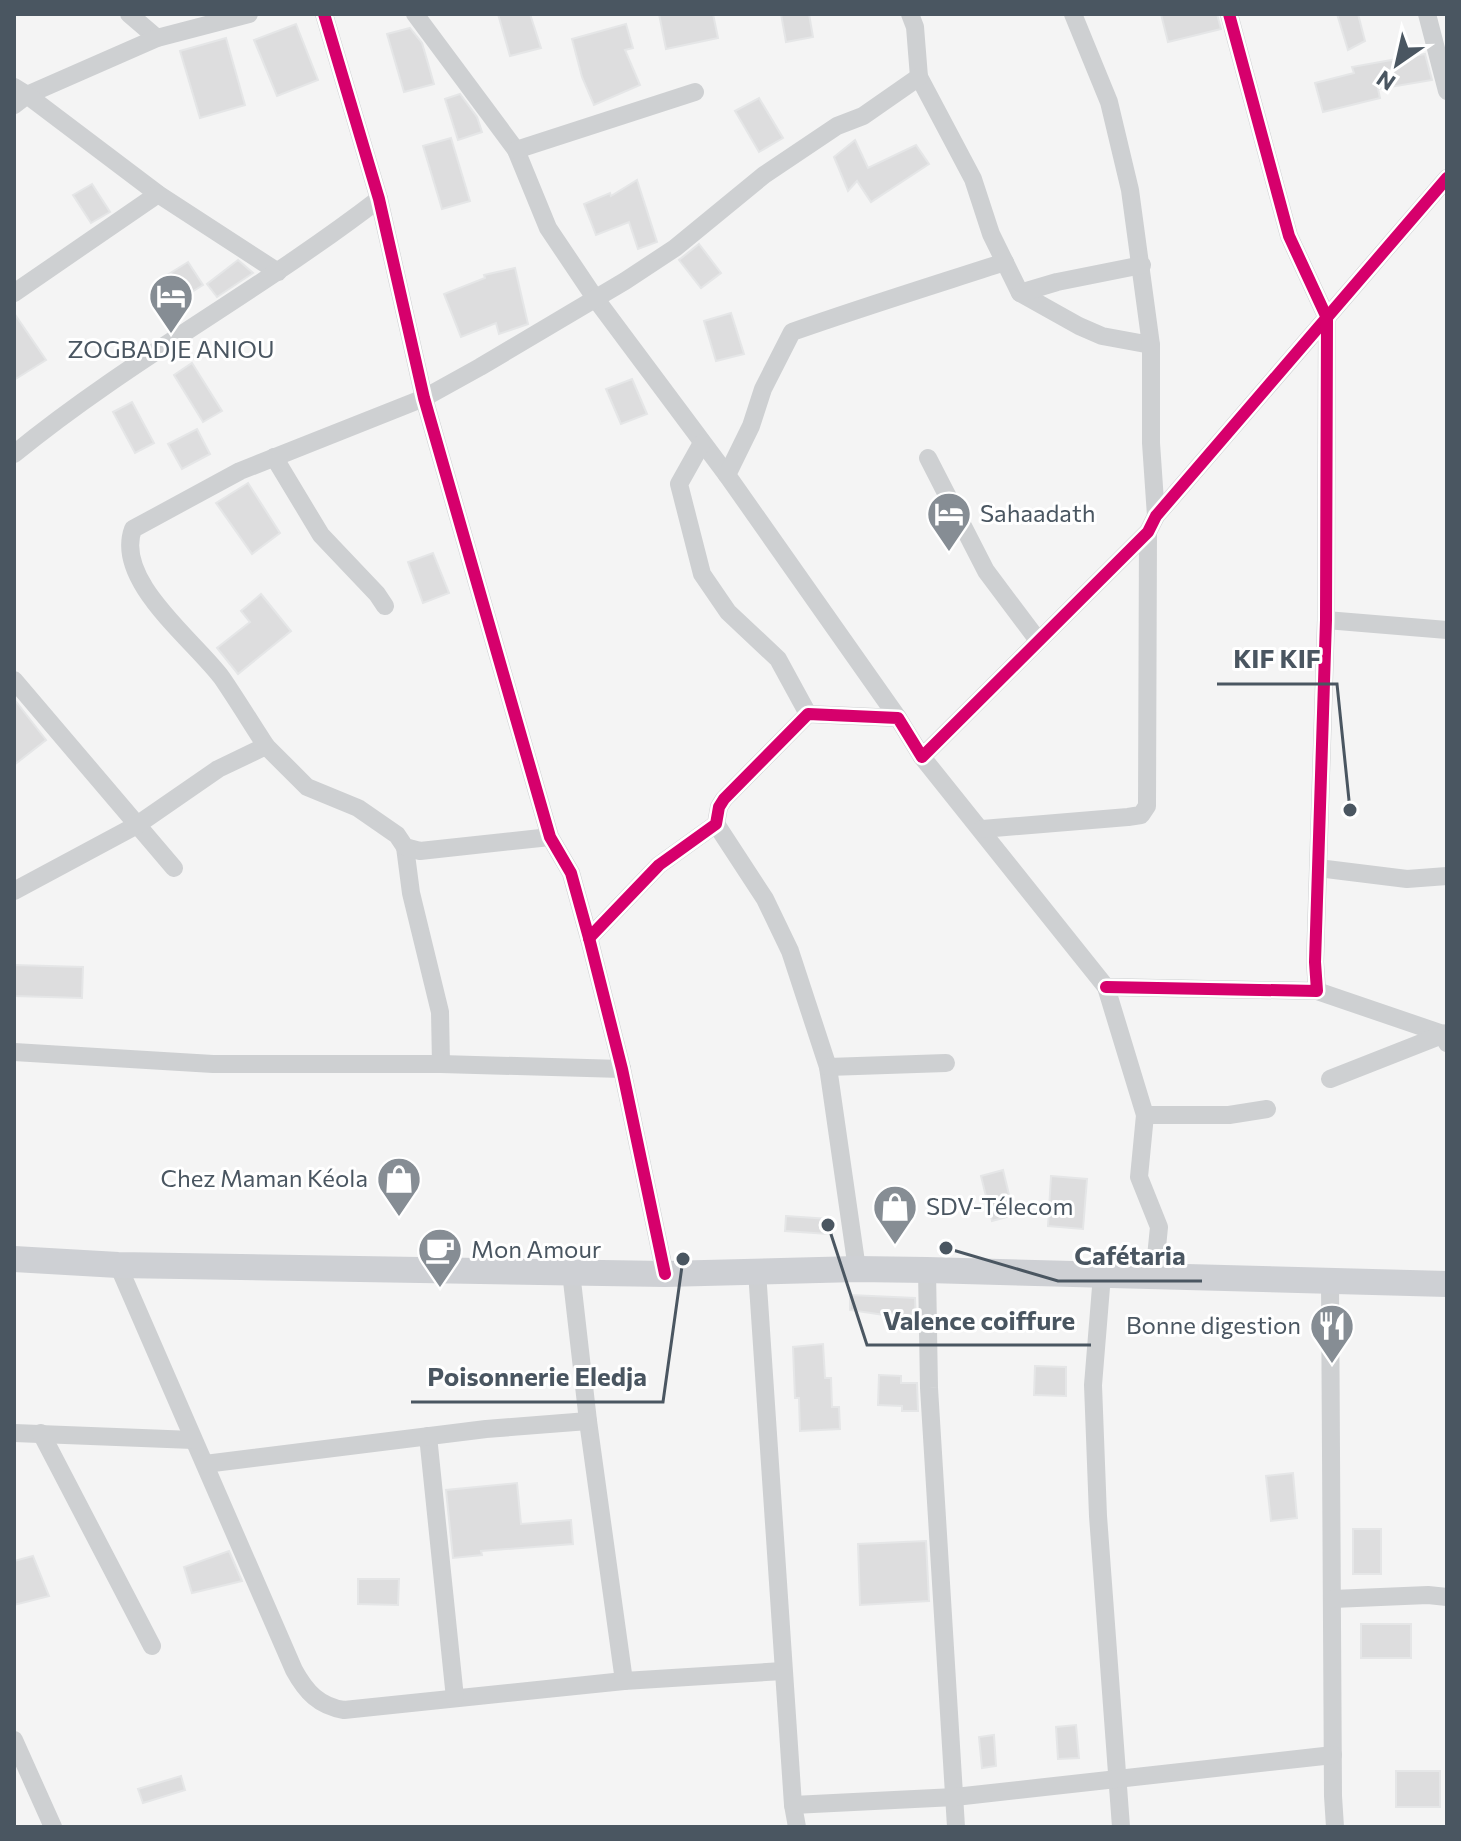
<svg xmlns="http://www.w3.org/2000/svg" width="1461" height="1841" viewBox="0 0 1461 1841" font-family="Commissioner,sans-serif">
  <rect width="100%" height="100%" fill="#f4f4f4"/>
  <!-- building -->
  <g fill="#ddddde" stroke="#e5e6e7" stroke-width="2">
    <path d="M498,14H530L541,48L510,56Z"/>
    <path d="M659,14H713L718,38L666,49Z"/>
    <path d="M781,14H809L813,37L786,42Z"/>
    <path d="M1161,14H1217L1221,29L1168,42Z"/>
    <path d="M1337,14H1358L1365,41L1348,50Z"/>
    <path d="M296,24L318,80L277,96L254,40Z"/>
    <path d="M626,24L633,48L625,50L640,85L594,105L582,77L572,39Z"/>
    <path d="M410,28L422,43L434,84L404,92L387,34Z"/>
    <path d="M226,38L245,105L200,118L180,51Z"/>
    <path d="M1425,54L1432,80L1378,89L1380,98L1323,112L1315,83L1354,73L1352,67Z"/>
    <path d="M460,94L477,117L482,132L458,140L445,99Z"/>
    <path d="M759,98L783,138L759,152L735,111Z"/>
    <path d="M451,138L470,201L442,209L423,146Z"/>
    <path d="M855,140L868,168L916,145L929,164L871,202L857,181L848,191L834,157Z"/>
    <path d="M637,180L657,242L638,249L629,222L596,235L584,204L610,193L611,196Z"/>
    <path d="M92,184L110,212L91,223L73,195Z"/>
    <path d="M699,244L721,273L701,288L679,260Z"/>
    <path d="M238,260L253,273L217,297L207,284Z"/>
    <path d="M188,262L203,285L179,300L164,277Z"/>
    <path d="M515,268L528,324L499,334L496,323L461,337L444,294L485,278L484,275Z"/>
    <path d="M14,313L46,360L14,380Z"/>
    <path d="M731,313L744,354L716,361L704,321Z"/>
    <path d="M192,363L222,411L203,422L174,375Z"/>
    <path d="M632,379L647,414L621,424L606,389Z"/>
    <path d="M132,402L154,443L135,453L113,412Z"/>
    <path d="M197,429L210,454L182,469L168,444Z"/>
    <path d="M248,483L280,533L252,554L216,503Z"/>
    <path d="M433,553L449,593L423,603L408,562Z"/>
    <path d="M261,594L291,631L238,674L217,648L250,622L241,611Z"/>
    <path d="M14,699L46,740L14,765Z"/>
    <path d="M14,965L83,967L82,998L14,996Z"/>
    <path d="M1003,1170L1014,1215L992,1221L981,1176Z"/>
    <path d="M1051,1176L1087,1179L1083,1229L1048,1226Z"/>
    <path d="M786,1216L829,1219L828,1234L785,1231Z"/>
    <path d="M850,1295L915,1298L916,1322H885L884,1315L850,1310Z"/>
    <path d="M823,1344L825,1378H831L832,1407H839L840,1429L800,1431L799,1398H795L793,1347Z"/>
    <path d="M1035,1366L1066,1367V1396L1034,1395Z"/>
    <path d="M879,1375L901,1376V1383H917L918,1411H902V1406L878,1405Z"/>
    <path d="M1293,1473L1297,1518L1271,1521L1266,1476Z"/>
    <path d="M517,1483L521,1524L571,1520L573,1544L481,1551L482,1555L453,1558L446,1490Z"/>
    <rect x="1353" y="1529" width="28" height="45"/>
    <path d="M926,1541L929,1601L860,1605L858,1544Z"/>
    <path d="M229,1551L242,1581L192,1593L184,1567Z"/>
    <path d="M33,1556L49,1596L14,1605V1561Z"/>
    <path d="M358,1579H399L398,1605L358,1604Z"/>
    <rect x="1361" y="1624" width="50" height="34"/>
    <path d="M1076,1725L1079,1758L1058,1759L1056,1727Z"/>
    <path d="M994,1735L996,1766L982,1768L979,1737Z"/>
    <rect x="1396" y="1771" width="44" height="36"/>
    <path d="M181,1776L185,1790L143,1803L138,1789Z"/>
  </g>
  <g fill="none" stroke-linecap="round" stroke-linejoin="round">
    <!-- street -->
    <g stroke="#ced0d2" stroke-width="18">
      <path d="M129,14L157,38"/>
      <path d="M324,14L379,199L424,398L550,837L571,873L589,938L622,1069L665,1274"/>
      <path d="M415,14L516,150L548,228L595,298L727,475"/>
      <path d="M910,14L915,27L919,77L973,179L991,234L1020,293L1079,326L1102,336L1151,345"/>
      <path d="M1073,14L1109,102L1130,190L1151,345V443L1156,516"/>
      <path d="M1427,14L1447,91"/>
      <path d="M14,87L27,95L157,38L249,14"/>
      <path d="M14,105L27,95L158,194L278,272"/>
      <path d="M516,150L695,92"/>
      <path d="M14,293L158,194"/>
      <path d="M1020,293L1057,282L1142,265"/>
      <path d="M702,443L679,484L702,574L728,612L778,659L808,714"/>
      <path d="M14,454C129,360 261,290 379,199"/>
      <path d="M274,457L321,535L377,594L385,606"/>
      <path d="M928,458L986,571L1037,639"/>
      <path d="M1326,620L1447,630"/>
      <path d="M14,680L174,868"/>
      <path d="M898,718L727,475L751,426L763,389L792,332C863,307 934,285 1005,262"/>
      <path d="M266,746C251,723 237,700 222,678C194,640 114,581 133,529L240,471L424,398L480,367L625,281L675,248L764,175L837,126L863,116L919,77"/>
      <path d="M922,757L1106,987L1145,1115L1139,1177L1159,1227L1154,1277"/>
      <path d="M716,824L765,899L790,951L828,1067L857,1269"/>
      <path d="M982,829L1128,817L1141,815L1147,806L1148,532"/>
      <path d="M405,847L411,893L440,1012L441,1064"/>
      <path d="M1318,868L1407,879L1447,876"/>
      <path d="M14,891L137,825L218,769L266,746L307,787L358,808L397,835L405,847L420,851L550,837"/>
      <path d="M589,938L659,865L716,824L719,807L724,799L808,714L898,718L922,757L1148,532L1156,516L1447,178"/>
      <path d="M1106,987L1317,991L1315,962L1326,620L1327,318L1289,236L1229,14"/>
      <path d="M1317,991L1443,1034L1447,1043"/>
      <path d="M14,1052L213,1064H441L622,1069"/>
      <path d="M828,1067L946,1063"/>
      <path d="M1330,1079L1447,1033"/>
      <path d="M1145,1115H1229L1267,1109"/>
      <path d="M118,1265L294,1670C306,1692 319,1706 344,1710L624,1681L783,1671"/>
      <path d="M927,1270L929,1388L956,1827"/>
      <path d="M757,1271L793,1805L797,1827"/>
      <path d="M571,1272L588,1421L624,1681"/>
      <path d="M1102,1275L1093,1385L1098,1516L1121,1827"/>
      <path d="M1330,1280L1333,1796L1335,1827"/>
      <path d="M14,1433L193,1440"/>
      <path d="M41,1433L152,1646"/>
      <path d="M428,1436L455,1698"/>
      <path d="M205,1464L486,1429L588,1421"/>
      <path d="M1333,1599L1428,1595L1447,1597"/>
      <path d="M14,1740L53,1827"/>
      <path d="M793,1805L955,1797L1333,1755"/>
    </g>
    <!-- secondary -->
    <path stroke="#ced0d4" stroke-width="26" d="M14,1259L118,1265L665,1274L857,1269L927,1270L1447,1284"/>
    <!-- cycleway casing -->
    <g stroke="#fff" stroke-width="17">
      <g id="cycleway">
        <path d="M324,14L379,199L424,398L550,837L571,873L589,938L622,1069L665,1274"/>
        <path d="M589,938L659,865L716,824L719,807L724,799L808,714L898,718L922,757L1148,532L1156,516L1447,178"/>
        <path d="M1106,987L1317,991L1315,962L1326,620L1327,318L1289,236L1229,14"/>
      </g>
    </g>
    <!-- cycleway -->
    <use href="#cycleway" stroke="#d6006c" stroke-width="12"/>
  </g>
  <!-- icons -->
  <defs>
    <g id="hotel-pin" transform="scale(2.3)"><path d="M0 17L-7.5 6A9.5 9.5 0 1 1 7.5 6Z" fill="#868d94" stroke="#fff"/><path d="M-6-4.5h1.5V1H6V5H4.5V3h-9V5H-6ZM-4 0a1.8 1.8 0 1 1 3.6 0ZM.5 0V-2.5h3Q6-2.5 6 0Z" fill="#fff"/></g>
    <g id="shop-pin" transform="scale(2.3)"><path d="M0 17L-7.5 6A9.5 9.5 0 1 1 7.5 6Z" fill="#868d94" stroke="#fff"/><path d="M-5-2.5h2.3a2.7 3.5 0 0 1 5.4 0H5L5.5 6h-11ZM-1.5-2.5h3a1.5 2.3 0 0 0-3 0Z" fill="#fff"/></g>
    <g id="cafe-pin" transform="scale(2.3)"><path d="M0 17L-7.5 6A9.5 9.5 0 1 1 7.5 6Z" fill="#868d94" stroke="#fff"/><path d="M-5.5-4.5H6V0H3Q3 3.5 0 3.5H-2.5Q-5.5 3.5-5.5 0ZM3-3.2v2h1.7v-2ZM-6 4.5H4V6H-6Z" fill="#fff"/></g>
    <g id="restaurant-pin" transform="scale(2.3)"><path d="M0 17L-7.5 6A9.5 9.5 0 1 1 7.5 6Z" fill="#868d94" stroke="#fff"/><path d="M-5-6h1v4h1v-4h1v4h1v-4h1v5L-1.5 .5V6h-2V.5L-5-1ZM5-6V6H3V1.5H1.5Q1.5-4 5-6Z" fill="#fff"/></g>
  </defs>
  <g fill-rule="evenodd">
    <use href="#hotel-pin" x="171" y="296"/>
    <use href="#hotel-pin" x="949" y="514"/>
    <use href="#shop-pin" x="399" y="1179"/>
    <use href="#shop-pin" x="895" y="1207"/>
    <use href="#cafe-pin" x="440" y="1250"/>
    <use href="#restaurant-pin" x="1332" y="1326"/>
  </g>
  <g text-anchor="middle" stroke-width="6" stroke-linejoin="round" paint-order="stroke">
    <!-- poi labels -->
    <g font-size="24" fill="#4a5661" stroke="#fff" text-anchor="start">
      <text x="171" y="358" text-anchor="middle">ZOGBADJE ANIOU</text>
      <text x="980" y="522">Sahaadath</text>
      <text x="368" y="1187" text-anchor="end">Chez Maman Kéola</text>
      <text x="926" y="1215">SDV-Télecom</text>
      <text x="471" y="1258">Mon Amour</text>
      <text x="1301" y="1334" text-anchor="end">Bonne digestion</text>
    </g>
  </g>
  <!-- callouts -->
  <path fill="none" stroke="#4a5661" stroke-width="3" d="M1350 810L1337 684H1217M946 1248L1058 1281H1202M828 1225L867 1345H1091M683 1259L663 1402H411"/>
  <g fill="#4a5661" stroke="#fff" stroke-width="3">
    <circle cx="1350" cy="810" r="8"/>
    <circle cx="946" cy="1248" r="8"/>
    <circle cx="828" cy="1225" r="8"/>
    <circle cx="683" cy="1259" r="8"/>
  </g>
  <g font-size="26" text-anchor="middle" font-weight="bold" fill="#4a5661" stroke="#fff" stroke-width="6" stroke-linejoin="round" paint-order="stroke">
    <text x="1277" y="668">KIF KIF</text>
    <text x="1130" y="1265">Cafétaria</text>
    <text x="979" y="1330">Valence coiffure</text>
    <text x="537" y="1386">Poisonnerie Eledja</text>
  </g>
  <!-- border -->
  <rect width="1461" height="1841" fill="none" stroke="#4a5661" stroke-width="32"/>
  <!-- north arrow -->
  <g transform="translate(1397 64) rotate(214)" stroke="#ffffff" stroke-width="6" paint-order="stroke">
  <path d="M0-6L14 30L0 20L-14 30Z" fill="#4a5661"/>
  <text y="-12" font-size="22" font-weight="bold" text-anchor="middle" fill="#4a5661">N</text>
  </g>
</svg>
